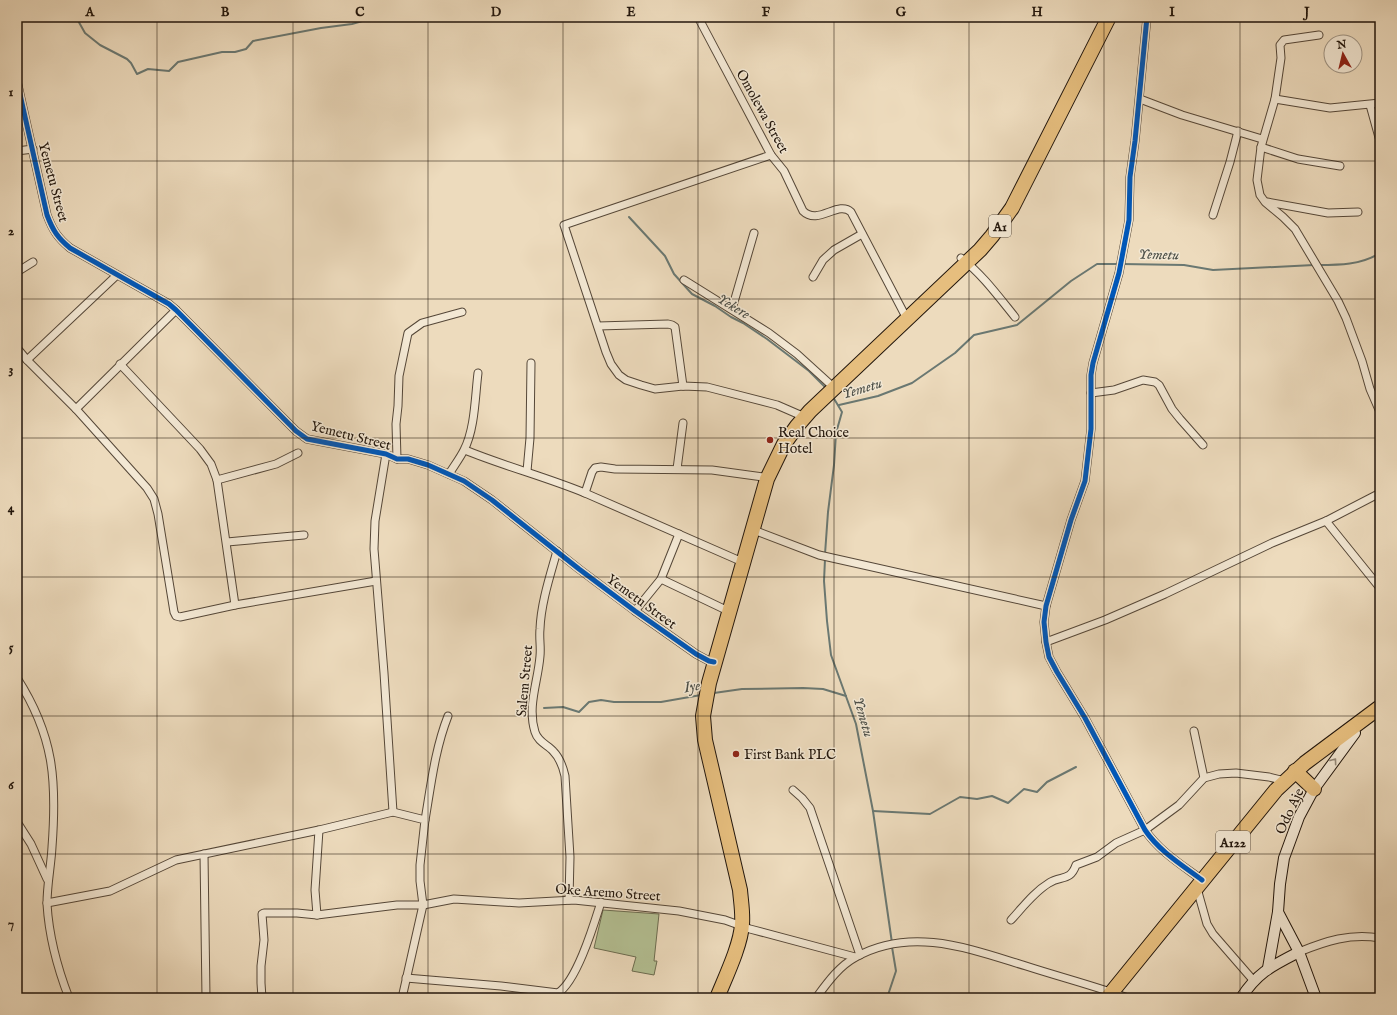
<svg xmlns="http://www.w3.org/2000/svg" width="1397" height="1015" viewBox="0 0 1397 1015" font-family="'IM FELL English',serif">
  <rect width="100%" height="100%" fill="#eddbbd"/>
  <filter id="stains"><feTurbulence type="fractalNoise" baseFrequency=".005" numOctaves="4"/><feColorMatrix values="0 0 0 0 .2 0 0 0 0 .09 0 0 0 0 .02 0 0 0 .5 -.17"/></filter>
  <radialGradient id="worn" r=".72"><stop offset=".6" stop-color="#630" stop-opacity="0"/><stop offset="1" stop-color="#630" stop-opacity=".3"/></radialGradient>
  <!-- green -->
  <path fill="#b4c194" stroke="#6b6c50" d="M603,910L659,914L654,961H657L654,975L632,971L636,957L594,948Z"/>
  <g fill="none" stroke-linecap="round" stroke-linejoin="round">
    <!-- stream -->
    <g stroke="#6a7872" stroke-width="2">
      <path d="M76,17L85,33L100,45L127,59L131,63L137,74L148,69L169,71L178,62L222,52H235L246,49L253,41L321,28L352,24L376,17"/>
      <path d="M629,217L665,256L674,274L692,294L715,306L731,317L743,323L767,339L809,371L827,389"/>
      <path d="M1122,264L1184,265L1213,270L1314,265"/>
      <path d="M1318,265C1339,265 1361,265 1380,253"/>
      <path d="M839,405L878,396L912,383L955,353L974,335L1017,325L1071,281L1097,264H1118"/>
      <path d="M825,554L828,512L834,465L836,433L842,412L833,397"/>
      <path d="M825,559L824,581L827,621L831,655L856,724L873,811L892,943"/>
      <path d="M714,693L742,689L803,688L823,689L846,696"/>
      <path d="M544,708L563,707L579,712L589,702L601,700L614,702H661L701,695"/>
      <path d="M873,811L930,814L960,797L977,799L992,796L1008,803L1024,789L1037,792L1047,782L1076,767"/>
      <path d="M887,998L896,971L892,947"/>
    </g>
    <!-- street casing -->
    <g stroke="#554738" stroke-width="9">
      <g id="street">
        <path d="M698,17L771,155L784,171L803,211C818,226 838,200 851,212L907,319"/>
        <path d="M1147,17L1135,141L1130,177L1129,220L1119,273L1093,363L1091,375V429L1085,481L1071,520L1046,606L1044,622L1046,642L1049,657L1057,672L1085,718L1145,830C1159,851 1182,865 1202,880"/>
        <path d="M1319,35L1284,40L1280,45L1281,58L1275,99L1261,147L1257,180L1260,195L1265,202L1283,217L1295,229L1338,301L1346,318L1362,361L1370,389L1380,412"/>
        <path d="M17,81L47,215C53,231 58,238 70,248L169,304L176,310L296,431L307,439L386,454L397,459H408L428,465L464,481L492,500L579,569L635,611L696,654L709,661L714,662"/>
        <path d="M1140,99L1182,115L1262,139"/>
        <path d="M1275,99L1330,108L1380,103"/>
        <path d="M1370,105L1380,141"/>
        <path d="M1261,147L1298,159L1340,166"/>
        <path d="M17,151L33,149"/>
        <path d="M771,155L564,225L606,352L611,364L619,375L626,380L641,385L655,389L683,386L707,387L777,405L800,415"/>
        <path d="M1267,202L1328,213L1358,212"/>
        <path d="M1213,215L1230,162L1238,131"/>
        <path d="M961,258C982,274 998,296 1015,317"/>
        <path d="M17,272L33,262"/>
        <path d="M813,277L823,260L834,250L862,234"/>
        <path d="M684,280L769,333L797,354L830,384"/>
        <path d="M732,309L754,233"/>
        <path d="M598,326L668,324L672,325L675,327L683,386"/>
        <path d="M17,348L27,360L76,409L147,488L154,499L158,514L174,612L176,616L180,617L235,605L376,581"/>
        <path d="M27,360L117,275"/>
        <path d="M120,364L200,449L211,464L217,480L235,605"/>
        <path d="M1091,393L1114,390L1143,380L1155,382L1159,385L1172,409L1180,419L1203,445"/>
        <path d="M76,409L176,310"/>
        <path d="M465,450C504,466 546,477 585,493L592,472L595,468L601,467L615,469L712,470L763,477"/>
        <path d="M386,454L375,521L374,549L384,673L393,812"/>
        <path d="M397,459L396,424L398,406L399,376L408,333L422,323L462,312"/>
        <path d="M677,469L683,423"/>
        <path d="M527,471L530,438L531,363"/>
        <path d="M449,474C454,466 460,458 464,450C475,429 475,397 478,373"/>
        <path d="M217,480L276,464L298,453"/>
        <path d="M585,493L738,560"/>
        <path d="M1326,521L1380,588"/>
        <path d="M751,529L819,555L1046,606"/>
        <path d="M227,542L304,535"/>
        <path d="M557,551C550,576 541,603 540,629C539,638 541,647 540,656C538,682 527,706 535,732C538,742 548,745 553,751C560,758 563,767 565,776L570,857L569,900"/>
        <path d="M661,579L724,609"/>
        <path d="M635,611L661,579L679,534"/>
        <path d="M1046,642L1105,620L1165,594L1272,543L1326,521L1380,493"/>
        <path d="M17,678C54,736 57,780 52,847C51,866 47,884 47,904C49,937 57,967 69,998"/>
        <path d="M1194,731L1204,778"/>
        <path d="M793,790L802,798L810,808L860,955"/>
        <path d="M425,820C431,785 435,749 448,716"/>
        <path d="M17,822L31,844L47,879"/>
        <path d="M204,854L206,998"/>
        <path d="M1198,892L1207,924L1213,934L1253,980"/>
        <path d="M47,903L110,891L176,860L319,830L393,812L425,820L420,865V881L423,905L402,998"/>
        <path d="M317,915L315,890L319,830"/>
        <path d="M1011,920C1023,907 1034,892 1049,883C1061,875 1070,882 1076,865L1097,857L1116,843L1145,830L1179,805L1204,778L1219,774L1236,773L1269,777L1285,781"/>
        <path d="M1299,952C1326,941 1350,933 1380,938"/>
        <path d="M406,978L501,986L558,993C577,981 594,924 601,902"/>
        <path d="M262,998L261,983V966L264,940L262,914L264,913H297L317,915L397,905H423L454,899L519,903L574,900L679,911L725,920L750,929L855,957"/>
        <path d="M816,998C827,983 839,966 856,957C912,926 970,949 1026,966C1060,977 1095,986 1128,998"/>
      </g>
    </g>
    <!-- secondary casing -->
    <g stroke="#22160c" stroke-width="12">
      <g id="secondary">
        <path d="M1268,968L1278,912"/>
        <path d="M1241,998C1258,972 1272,966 1299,952"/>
        <path d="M1316,998L1299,952L1278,912L1280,884L1284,858L1299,817L1314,789L1355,733"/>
      </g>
    </g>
    <!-- highway casing -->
    <g stroke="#22160c" stroke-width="16">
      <g id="highway">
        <path d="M1295,771L1314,789"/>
        <path d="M717,998C725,978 741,945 742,924C743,913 741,902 740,890L705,740L703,716L709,683L767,479L784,444L797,426L810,411L980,250L992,236L1012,208L1109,17"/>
        <path d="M1107,998L1276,790L1305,763L1380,707"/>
      </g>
    </g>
    <!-- street -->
    <use href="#street" stroke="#f3e8d4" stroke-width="7"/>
    <!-- secondary -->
    <use href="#secondary" stroke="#f3e8d4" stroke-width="10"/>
    <!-- highway -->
    <use href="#highway" stroke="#e6be7e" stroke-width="14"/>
    <!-- cycleway casing -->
    <g stroke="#f3e8d4" stroke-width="8">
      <g id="cycleway">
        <path d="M1147,17L1135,141L1130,177L1129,220L1119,273L1093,363L1091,375V429L1085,481L1071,520L1046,606L1044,622L1046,642L1049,657L1057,672L1085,718L1145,830C1159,851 1182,865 1202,880"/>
        <path d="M17,81L47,215C53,231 58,238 70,248L169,304L176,310L296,431L307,439L386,454L397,459H408L428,465L464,481L492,500L579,569L635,611L696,654L709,661L714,662"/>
      </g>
    </g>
    <!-- cycleway -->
    <use href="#cycleway" stroke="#0057b8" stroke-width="5"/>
  </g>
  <!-- one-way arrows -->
  <defs><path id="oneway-chevron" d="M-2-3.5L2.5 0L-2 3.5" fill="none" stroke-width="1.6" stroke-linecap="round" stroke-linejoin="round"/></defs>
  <use stroke="#958a7a" href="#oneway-chevron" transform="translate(1334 761) rotate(-54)"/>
  <!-- grid -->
  <path fill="none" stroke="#22160c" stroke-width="1" stroke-opacity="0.55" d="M157,17V998M293,17V998M428,17V998M563,17V998M698,17V998M834,17V998M969,17V998M1104,17V998M1240,17V998M17,161H1380M17,299H1380M17,438H1380M17,577H1380M17,716H1380M17,854H1380"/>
  <!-- markers -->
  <g fill="#8f2418" stroke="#f3e8d4" stroke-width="1.5">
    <circle cx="770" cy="440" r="4"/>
    <circle cx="736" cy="754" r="4"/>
  </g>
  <g text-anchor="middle" stroke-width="3" stroke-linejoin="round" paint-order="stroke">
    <!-- shield labels -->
    <g fill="#f3e8d4" stroke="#615548" stroke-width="1">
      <rect x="989" y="215" width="22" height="22" rx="3"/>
      <rect x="1216" y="831" width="34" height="22" rx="3"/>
    </g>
    <g font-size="13" font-weight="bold" fill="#22160c">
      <text x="1000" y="231">A1</text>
      <text x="1233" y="847">A122</text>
    </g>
    <!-- street labels -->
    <g font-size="14" fill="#22160c" stroke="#f3e8d4">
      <text transform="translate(763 111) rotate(61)" y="5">Omolewa Street</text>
      <text transform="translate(54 182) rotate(75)" y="5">Yemetu Street</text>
      <text transform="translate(351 435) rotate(14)" y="5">Yemetu Street</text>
      <text transform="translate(642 601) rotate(36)" y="5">Yemetu Street</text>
      <text transform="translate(524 681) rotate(-85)" y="5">Salem Street</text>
      <text transform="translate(1289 811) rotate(-65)" y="5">Odo Aje</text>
      <text transform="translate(608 892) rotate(4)" y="5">Oke Aremo Street</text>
    </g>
    <!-- poi labels -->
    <g font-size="14" fill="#22160c" stroke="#f3e8d4" text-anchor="start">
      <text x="778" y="437">Real Choice<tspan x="778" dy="16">Hotel</tspan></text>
      <text x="744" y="759">First Bank PLC</text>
    </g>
    <!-- water labels -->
    <g font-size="15" font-style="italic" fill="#4c4f48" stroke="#f3e8d4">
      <text transform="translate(1159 254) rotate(1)" y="5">Yemetu</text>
      <text transform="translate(734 306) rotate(31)" y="5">Yekere</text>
      <text transform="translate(862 388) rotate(-17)" y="5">Yemetu</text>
      <text transform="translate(692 686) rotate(-9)" y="5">Iye</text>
      <text transform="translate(864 717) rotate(74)" y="5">Yemetu</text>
    </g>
  </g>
  <!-- margin -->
  <rect width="1397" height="1015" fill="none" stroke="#eddbbd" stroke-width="44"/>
  <!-- north arrow -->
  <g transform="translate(1343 54) rotate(352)"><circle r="19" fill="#f3e8d4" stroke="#9f9484"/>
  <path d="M0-3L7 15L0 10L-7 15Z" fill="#8f2418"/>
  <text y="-6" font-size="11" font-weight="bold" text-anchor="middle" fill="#22160c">N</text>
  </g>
  <rect x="22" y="22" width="1353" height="971" fill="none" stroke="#22160c" stroke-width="1.5"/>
  <g font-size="13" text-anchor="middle" font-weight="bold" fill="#22160c">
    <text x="90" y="16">A</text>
    <text x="225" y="16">B</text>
    <text x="360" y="16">C</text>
    <text x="496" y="16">D</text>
    <text x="631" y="16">E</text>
    <text x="766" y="16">F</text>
    <text x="901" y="16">G</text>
    <text x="1037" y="16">H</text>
    <text x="1172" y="16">I</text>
    <text x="1307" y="16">J</text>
    <text x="11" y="96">1</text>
    <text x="11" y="235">2</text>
    <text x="11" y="373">3</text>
    <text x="11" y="512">4</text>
    <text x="11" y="651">5</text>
    <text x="11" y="789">6</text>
    <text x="11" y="928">7</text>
  </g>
  <rect width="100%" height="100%" filter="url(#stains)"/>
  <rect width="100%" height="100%" fill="url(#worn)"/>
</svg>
